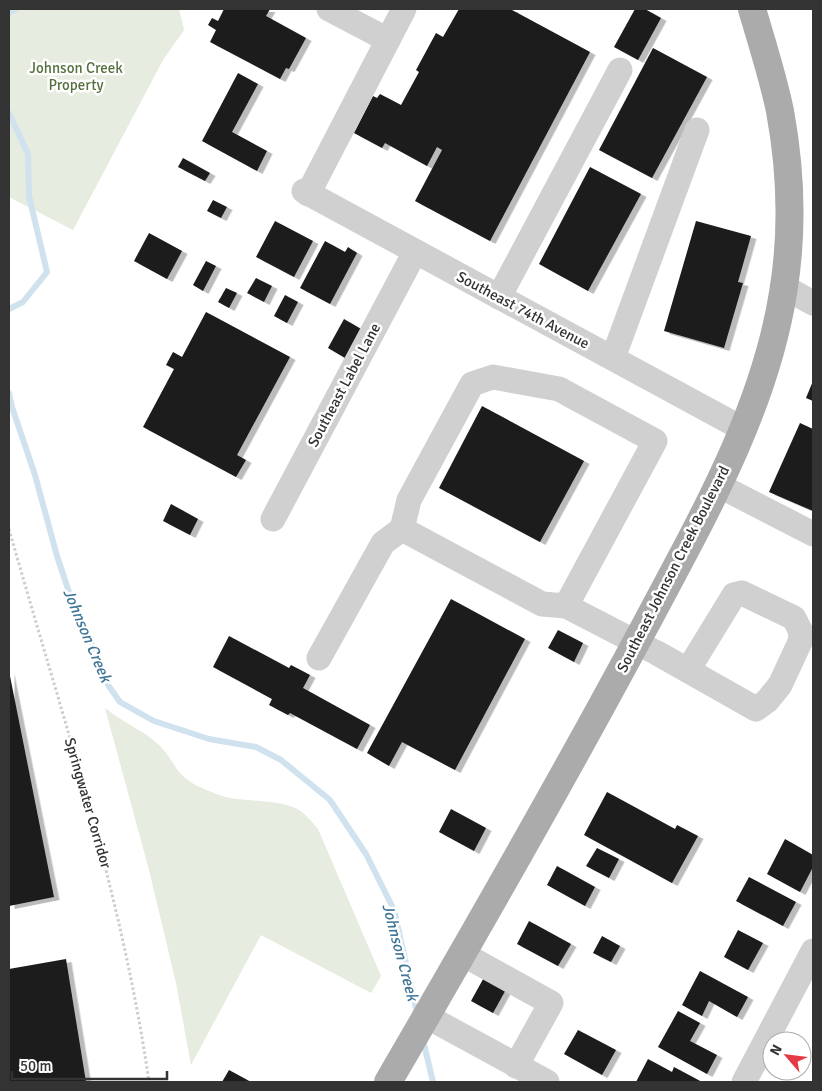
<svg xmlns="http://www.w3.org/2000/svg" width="822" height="1091" viewBox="0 0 822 1091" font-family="Signika,sans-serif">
  <defs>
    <filter id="shadow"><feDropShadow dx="5.5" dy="3" stdDeviation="0" flood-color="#0004"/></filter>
  </defs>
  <rect width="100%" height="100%" fill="#fff"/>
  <!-- green -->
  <g fill="#e6ecdf">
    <path d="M9,9H179L184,30L163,60L73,230L9,197Z"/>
    <path d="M105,708C122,722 143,730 159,745C169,754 173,766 182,775C190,784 205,789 216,794C240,804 281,797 302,812C308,817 313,823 318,829L381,976L371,993L261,935L191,1065L176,983L149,870Z"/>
  </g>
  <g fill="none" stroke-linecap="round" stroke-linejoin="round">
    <!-- stream -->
    <g stroke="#cfe2ee" stroke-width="6">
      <path d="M9,13L16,9"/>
      <path d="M9,113L28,154L29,196L47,272L23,302L9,309"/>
      <path d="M9,393L12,407L35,475L57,556L71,598L90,640L108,685L120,702L154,721L209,739L256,747L281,760L330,800L366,854L394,910L417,1013"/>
      <path d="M423,1040L433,1082"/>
    </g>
  </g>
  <!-- building -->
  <g fill="#1a1a1a" filter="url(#shadow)">
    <path d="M224,9H270L266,16L306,38L289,69L286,68L280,79L210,42L216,30L208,25L212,18L218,21Z"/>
    <path d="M459,9H513L512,10L590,52L490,241L415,201L442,150L437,147L427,166L385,143L382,148L354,133L373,96L377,98L380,94L401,105L419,72L416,70L436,33L443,37Z"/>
    <path d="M635,9H645L661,18L638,60L614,47Z"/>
    <path d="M653,48L707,77L652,178L599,150Z"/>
    <path d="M238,73L258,84L232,132L267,151L257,171L202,141Z"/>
    <path d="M183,158L210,173L205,181L178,167Z"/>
    <path d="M590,167L641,194L588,291L539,264Z"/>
    <path d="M213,200L227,207L221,218L207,211Z"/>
    <path d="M275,221L313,241L294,277L256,257Z"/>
    <path d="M696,221L751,236L738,282L743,283L724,348L664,331Z"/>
    <path d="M149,233L182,251L167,279L134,261Z"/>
    <path d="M325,241L345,252L348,247L357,253L330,304L300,288Z"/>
    <path d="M206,261L216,266L203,291L193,285Z"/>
    <path d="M256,278L272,286L264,302L247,293Z"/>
    <path d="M226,288L237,293L229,308L218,302Z"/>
    <path d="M285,295L298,302L287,323L274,316Z"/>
    <path d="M206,312L290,357L237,455L246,460L236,477L143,427L174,369L166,365L173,352L182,357Z"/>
    <path d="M344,319L361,329L345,358L328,348Z"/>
    <path d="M813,381V401L806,398Z"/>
    <path d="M482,406L584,461L540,542L439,488Z"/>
    <path d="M800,423L813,429V511L769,492Z"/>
    <path d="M171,504L198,519L190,535L163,521Z"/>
    <path d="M451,599L525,639L455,770L402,742L389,766L367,753Z"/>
    <path d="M558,630L583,643L574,662L548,648Z"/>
    <path d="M229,636L289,668L291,665L310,675L303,688L370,725L357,749L290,713L288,715L269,705L272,699L213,667Z"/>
    <path d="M9,671L54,897L9,906Z"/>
    <path d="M607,792L675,829L677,825L698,836L672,883L584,835Z"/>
    <path d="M451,809L486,828L474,851L439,832Z"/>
    <path d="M785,839L813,855V867L800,892L767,874Z"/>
    <path d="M597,848L619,859L609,878L586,866Z"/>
    <path d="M557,866L595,887L585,906L547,885Z"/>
    <path d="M749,877L796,902L783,926L736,901Z"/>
    <path d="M529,921L571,944L558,966L517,944Z"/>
    <path d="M738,930L763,943L748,970L724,957Z"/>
    <path d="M602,936L620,946L611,962L593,953Z"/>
    <path d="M66,959L86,1082H9V969Z"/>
    <path d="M700,971L748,997L737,1017L709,1001L702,1016L682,1005Z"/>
    <path d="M487,972L509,984L493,1013L471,1001Z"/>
    <path d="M678,1011L700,1023L690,1041L717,1055L707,1074L658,1047Z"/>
    <path d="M578,1030L616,1050L602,1075L564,1054Z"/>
    <path d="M648,1059L672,1072L674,1067L702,1082H636Z"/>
    <path d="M229,1070L251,1082H222Z"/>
  </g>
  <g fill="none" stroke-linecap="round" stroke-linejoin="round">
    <!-- path -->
    <path stroke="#cdcdcd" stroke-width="3" stroke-dasharray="2.5 2.5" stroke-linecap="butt" d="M9,529C61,713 122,893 149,1082"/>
    <!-- minor -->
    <g stroke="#d0d0d0" stroke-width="25">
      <path d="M329,9L388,40"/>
      <path d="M304,191L743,429"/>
      <path d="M308,194L404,9"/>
      <path d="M784,287L813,303"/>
      <path d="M499,297L620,70"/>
      <path d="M613,358L697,130"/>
      <path d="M718,485L813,534"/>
      <path d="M273,519L415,252"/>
      <path d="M402,529L542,604L566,606L657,653L756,709L767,701L780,685L800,642L801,632L794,618L742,593L734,595L688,670"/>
      <path d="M319,658L383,543L402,529L409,500L472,384L493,377L559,389L655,441L566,606"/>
      <path d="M461,953L551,1003L516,1066"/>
      <path d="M426,1016L547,1082"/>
      <path d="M744,1082L813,951"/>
    </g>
    <!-- major -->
    <path stroke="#ababab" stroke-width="28" d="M388,1082C476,931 563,779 646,624C701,520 764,412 783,293C793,233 791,171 780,111C773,77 762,43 752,9"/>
  </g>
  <g text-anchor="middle" stroke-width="5" stroke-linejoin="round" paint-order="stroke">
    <!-- park labels -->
    <g font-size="15" fill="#56703f" stroke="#fff">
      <text x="76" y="73">Johnson Creek<tspan x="76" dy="17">Property</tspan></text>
    </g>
    <!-- street labels -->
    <g font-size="15" fill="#333" stroke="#fff">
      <text transform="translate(523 310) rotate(28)" y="5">Southeast 74th Avenue</text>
      <text transform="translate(344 385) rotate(-62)" y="5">Southeast Label Lane</text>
      <text transform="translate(673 569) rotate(-63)" y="5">Southeast Johnson Creek Boulevard</text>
      <text transform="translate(88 803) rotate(74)" y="5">Springwater Corridor</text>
    </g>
    <!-- water labels -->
    <g font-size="16" font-style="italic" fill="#3f7597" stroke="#fff">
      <text transform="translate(88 635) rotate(67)" y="6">Johnson Creek</text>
      <text transform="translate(401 952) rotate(75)" y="6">Johnson Creek</text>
    </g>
  </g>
  <!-- border -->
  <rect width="822" height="1091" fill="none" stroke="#333333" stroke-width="20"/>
  <!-- north arrow -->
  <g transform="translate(787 1056) rotate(298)"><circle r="24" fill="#ffffff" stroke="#adadad"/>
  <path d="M0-4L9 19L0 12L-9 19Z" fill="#e63946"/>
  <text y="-8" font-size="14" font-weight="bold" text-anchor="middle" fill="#333333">N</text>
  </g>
  <!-- scale -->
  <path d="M12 1071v8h155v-8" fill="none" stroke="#333333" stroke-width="2.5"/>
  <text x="20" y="1071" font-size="15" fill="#333333" stroke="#ffffff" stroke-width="4" paint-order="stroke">50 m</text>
</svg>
